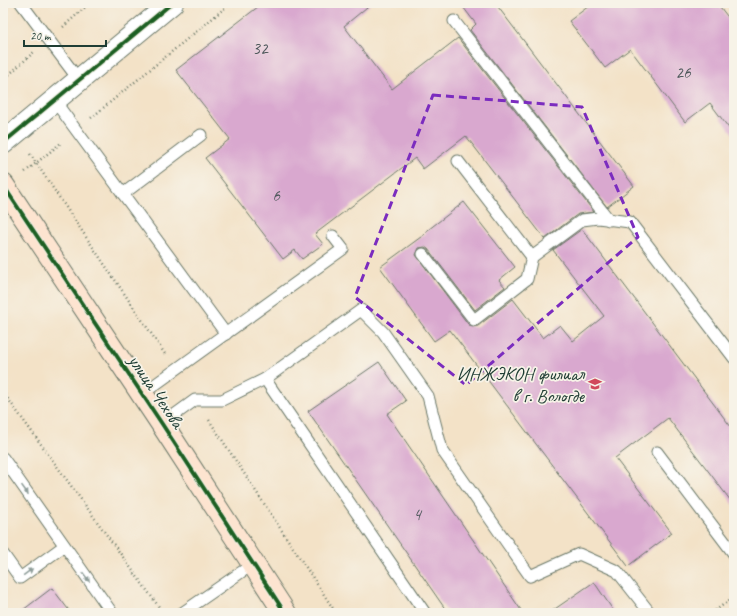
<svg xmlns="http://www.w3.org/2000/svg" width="737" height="616" viewBox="0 0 737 616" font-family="Caveat,sans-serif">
  <rect width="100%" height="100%" fill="#f7f3e8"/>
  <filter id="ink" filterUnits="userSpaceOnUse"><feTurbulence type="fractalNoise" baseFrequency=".025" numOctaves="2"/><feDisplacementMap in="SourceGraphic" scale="8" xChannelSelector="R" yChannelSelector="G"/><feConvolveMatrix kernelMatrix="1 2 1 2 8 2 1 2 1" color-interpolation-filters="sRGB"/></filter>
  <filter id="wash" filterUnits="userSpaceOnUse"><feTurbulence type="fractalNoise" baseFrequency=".012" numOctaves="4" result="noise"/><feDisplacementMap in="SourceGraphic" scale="16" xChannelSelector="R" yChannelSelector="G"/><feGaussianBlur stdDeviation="0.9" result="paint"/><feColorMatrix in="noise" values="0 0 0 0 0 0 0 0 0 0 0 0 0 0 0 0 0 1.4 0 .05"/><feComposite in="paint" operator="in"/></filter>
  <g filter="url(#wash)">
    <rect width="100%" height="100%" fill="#f3e2c7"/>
    <g id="blocks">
      <!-- building -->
      <g fill="#d9a8cf">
        <path d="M263,3H372L344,26L392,89L458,38L594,212L578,214L545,239L466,136L423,169L415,158L315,234L323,244L302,259L295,250L283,259L205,158L230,139L176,70Z"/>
        <path d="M460,3H495L634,186L607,207L470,30L476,24Z"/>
        <path d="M593,3H717L734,25V135L710,103L685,122L630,49L605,68L569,21Z"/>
        <path d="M464,202L515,267L499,280L505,287L475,310L428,249L425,247L419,248L416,255L468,324L472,327L478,326L513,299L543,338L560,325L573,341L604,316L553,250L582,229L734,431V505L668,418L615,458L672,533L628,566L450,330L434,341L380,267L425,234L424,233Z"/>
        <path d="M379,362L406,401L387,414L523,613H448L308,411Z"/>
        <path d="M594,582L615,613H549Z"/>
        <path d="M52,588L71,613H19Z"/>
      </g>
    </g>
  </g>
  <g filter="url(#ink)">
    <use href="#blocks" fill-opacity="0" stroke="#697767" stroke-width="1"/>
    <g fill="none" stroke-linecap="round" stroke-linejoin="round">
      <!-- lane casing -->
      <g stroke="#697767" stroke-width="13">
        <g id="lane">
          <path d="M21,3L79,80"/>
          <path d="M454,21L609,220"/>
          <path d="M54,100L226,334"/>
          <path d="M458,161L532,257"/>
          <path d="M123,194L201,135"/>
          <path d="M423,254L474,320L527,279L532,257L582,220L598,218L630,222L734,358"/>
          <path d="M265,379L425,613"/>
          <path d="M142,394L343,249L333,236"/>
          <path d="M162,424L195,400H222L265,379L361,310L383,332L428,396L442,450L530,576L579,554L617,571L650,613"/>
          <path d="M657,452L734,554"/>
          <path d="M3,458L112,613"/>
          <path d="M3,554L20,578L64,546"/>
          <path d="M182,613L253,564"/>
        </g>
      </g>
      <!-- street casing -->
      <g stroke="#697767" stroke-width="24">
        <path id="street" d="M3,143L172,3"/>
      </g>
      <!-- secondary casing -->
      <g stroke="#697767" stroke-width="24">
        <path id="secondary" d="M3,185L162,424L285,613"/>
      </g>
      <!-- path -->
      <g stroke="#697767" stroke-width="2.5" stroke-dasharray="1 3" stroke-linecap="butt">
        <path d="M63,27L90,3"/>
        <path d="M3,80L34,52"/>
        <path d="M91,118L231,3"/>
        <path d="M30,154L165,354"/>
        <path d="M25,172L61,143"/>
        <path d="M3,392L162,611"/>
        <path d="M209,420L336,613"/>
        <path d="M712,613L734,597"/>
      </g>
      <!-- lane -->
      <use href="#lane" stroke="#fff" stroke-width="11"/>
      <!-- street -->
      <use href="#street" stroke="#fff" stroke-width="22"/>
      <!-- secondary -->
      <use href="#secondary" stroke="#fde4d0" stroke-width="22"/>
      <!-- cycleway casing -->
      <g stroke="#f7f3e8" stroke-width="6">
        <g id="cycleway">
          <path d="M3,143L172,3"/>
          <path d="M3,185L162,424L285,613"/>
        </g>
      </g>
      <!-- cycleway -->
      <use href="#cycleway" stroke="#1b5e20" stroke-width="4"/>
    </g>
    <!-- one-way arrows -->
    <defs><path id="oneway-solid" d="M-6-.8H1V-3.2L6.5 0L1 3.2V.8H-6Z"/></defs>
    <g fill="#8f9e9a">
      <use href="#oneway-solid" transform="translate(25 490) rotate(55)"/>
      <use href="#oneway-solid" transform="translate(28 572) rotate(-36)"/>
      <use href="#oneway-solid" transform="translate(86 577) rotate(54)"/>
    </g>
  </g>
  <!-- marked area -->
  <path fill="none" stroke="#7b2cbf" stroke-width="3" stroke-dasharray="8 5" stroke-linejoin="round" d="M433,95L582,107L638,237L466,385L355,297Z"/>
  <!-- icons -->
  <defs>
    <g id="university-bare" transform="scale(1.08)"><path d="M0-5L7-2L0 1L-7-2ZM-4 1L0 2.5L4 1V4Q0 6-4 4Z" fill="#d1495b" stroke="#f7f3e8" stroke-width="2.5" paint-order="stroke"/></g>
  </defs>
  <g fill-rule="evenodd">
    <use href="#university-bare" x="595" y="384"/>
  </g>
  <g text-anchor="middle" stroke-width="3.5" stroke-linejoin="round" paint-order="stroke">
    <!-- number labels -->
    <g font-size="17" fill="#4e585b">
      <text x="260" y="54">32</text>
      <text x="683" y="78">26</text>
      <text x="276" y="201">6</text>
      <text x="417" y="520">4</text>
    </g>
    <!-- poi labels -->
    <g font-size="19" fill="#1f3d34" stroke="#f7f3e8" text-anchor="end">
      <text x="584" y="380">ИНЖЭКОН филиал<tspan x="584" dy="22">в г. Вологде</tspan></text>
    </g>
    <!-- street labels -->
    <g font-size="19" fill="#1f3d34" stroke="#f7f3e8">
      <text transform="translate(157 391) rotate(56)" y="7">улица Чехова</text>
    </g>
  </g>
  <!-- margin -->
  <rect width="737" height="616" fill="none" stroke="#f7f3e8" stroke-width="16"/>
  <!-- scale -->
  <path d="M24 40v6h82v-6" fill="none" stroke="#1f3d34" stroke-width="2"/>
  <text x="30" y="40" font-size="12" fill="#1f3d34" stroke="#f7f3e8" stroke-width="3" paint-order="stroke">20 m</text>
</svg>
